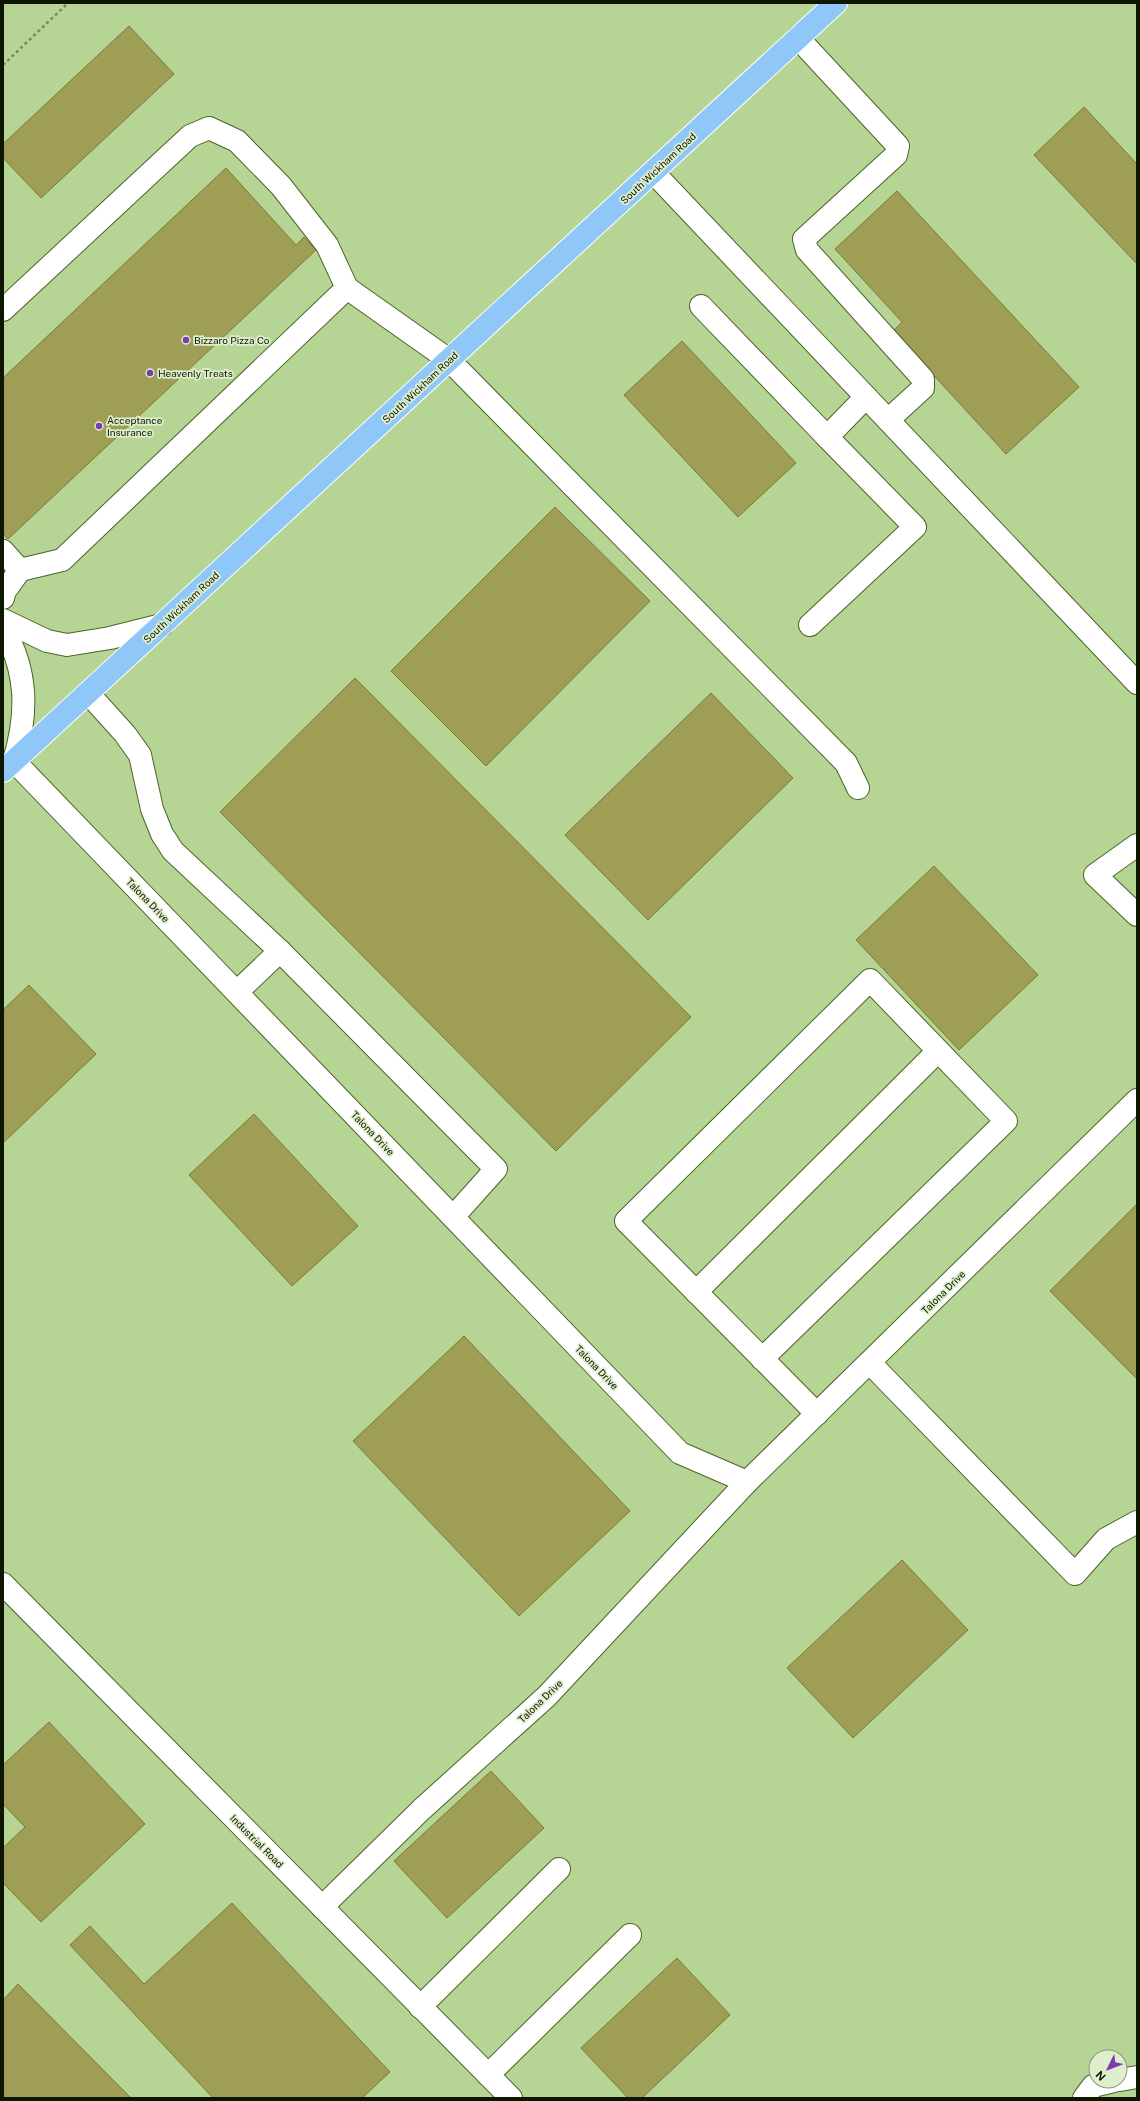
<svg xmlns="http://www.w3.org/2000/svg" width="1140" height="2101" viewBox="0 0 1140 2101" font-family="'Public Sans',sans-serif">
  <rect width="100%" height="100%" fill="#b6d493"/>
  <!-- building -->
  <g fill="#9e9e57" stroke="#7b7a34">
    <path d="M129,26L174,74L41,198L3,158V144Z"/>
    <path d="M1084,107L1137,164V264L1034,155Z"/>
    <path d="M226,168L296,245L304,237L316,250L8,539L3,534V378Z"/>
    <path d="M897,191L1079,387L1006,454L893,331L902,322L835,249Z"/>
    <path d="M682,341L796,463L738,517L624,395Z"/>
    <path d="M555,507L650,601L486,766L391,671Z"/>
    <path d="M355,678L691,1017L556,1151L220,812Z"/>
    <path d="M711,693L793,778L648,920L565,835Z"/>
    <path d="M934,866L1038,975L959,1050L856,940Z"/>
    <path d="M29,985L96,1054L3,1143V1010Z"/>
    <path d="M254,1114L358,1226L292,1286L189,1175Z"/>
    <path d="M1137,1204V1379L1050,1291Z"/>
    <path d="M464,1336L630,1511L519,1616L353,1441Z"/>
    <path d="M902,1560L968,1630L853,1738L787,1668Z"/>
    <path d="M49,1722L145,1824L41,1922L3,1883V1848L25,1827L3,1804V1765Z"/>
    <path d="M491,1771L544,1828L447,1918L394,1861Z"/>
    <path d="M232,1903L390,2072L362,2098H213L70,1945L90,1926L144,1984Z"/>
    <path d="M677,1958L730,2015L642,2098H628L581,2048Z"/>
    <path d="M18,1984L131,2098H3V2000Z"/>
  </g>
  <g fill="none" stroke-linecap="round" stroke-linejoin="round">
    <!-- minor casing -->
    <g stroke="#4b6427" stroke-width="24">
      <g id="minor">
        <path d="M798,38L898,146L896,155L804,239L807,250L923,379V388L888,420"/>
        <path d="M653,172L1137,683"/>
        <path d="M701,306L827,437L866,397"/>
        <path d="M3,310L190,136L209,128L237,141L281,186L327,245L347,288L449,360L846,763L858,788"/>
        <path d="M3,551L20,570L62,560L347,288"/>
        <path d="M3,598L5,591L20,570"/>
        <path d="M3,620L47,641L67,645L110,638L162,625"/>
        <path d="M810,625L915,527L827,437"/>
        <path d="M3,628C28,672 28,713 14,761L680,1453L747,1482L1137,1100"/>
        <path d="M88,693L125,734L140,755L152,809L162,834L173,851L280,951"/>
        <path d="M1137,845L1095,875L1137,915"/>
        <path d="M237,992L280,951L496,1169L453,1217"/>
        <path d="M696,1292L938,1051"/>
        <path d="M762,1359L1006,1121L870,980L626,1221L817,1414"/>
        <path d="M870,1363L1075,1574L1106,1539L1137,1522"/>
        <path d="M3,1584L511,2098"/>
        <path d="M322,1907L422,1809L547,1696L747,1482"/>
        <path d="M420,2007L559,1869"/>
        <path d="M488,2075L630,1935"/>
        <path d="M1120,2080L1137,2077"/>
        <path d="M1084,2098L1093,2086L1114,2081"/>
      </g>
    </g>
    <!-- major casing -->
    <g stroke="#fff" stroke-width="24">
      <path id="major" d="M3,771L836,3"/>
    </g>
    <!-- path -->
    <path stroke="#758c5b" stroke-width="2.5" stroke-dasharray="3 3" stroke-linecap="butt" d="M3,65L68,3"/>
    <!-- minor -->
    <use href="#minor" stroke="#fff" stroke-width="22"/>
    <!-- major -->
    <use href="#major" stroke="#8fc7f9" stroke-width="22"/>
  </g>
  <!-- markers -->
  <g fill="#7f3aae" stroke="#dfefce" stroke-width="1.5">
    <circle cx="186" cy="340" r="4"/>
    <circle cx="150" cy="373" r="4"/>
    <circle cx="99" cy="426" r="4"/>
  </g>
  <g text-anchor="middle" stroke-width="3.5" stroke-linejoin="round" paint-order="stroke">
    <!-- street labels -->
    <g font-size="10" fill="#0c1600" stroke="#dfefce">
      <text transform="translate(658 168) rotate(-43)" y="4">South Wickham Road</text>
      <text transform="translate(420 387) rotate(-43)" y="4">South Wickham Road</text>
      <text transform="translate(181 607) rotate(-43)" y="4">South Wickham Road</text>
      <text transform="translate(148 900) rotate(46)" y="4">Talona Drive</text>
      <text transform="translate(373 1133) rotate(46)" y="4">Talona Drive</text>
      <text transform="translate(943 1292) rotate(-45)" y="4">Talona Drive</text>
      <text transform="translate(597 1367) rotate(46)" y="4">Talona Drive</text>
      <text transform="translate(540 1701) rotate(-44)" y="4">Talona Drive</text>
      <text transform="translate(257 1841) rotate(45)" y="4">Industrial Road</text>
    </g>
    <!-- poi labels -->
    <g font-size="10" fill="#0c1600" stroke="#dfefce" text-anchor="start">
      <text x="194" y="344">Bizzaro Pizza Co</text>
      <text x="158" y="377">Heavenly Treats</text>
      <text x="107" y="424">Acceptance<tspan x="107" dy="12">Insurance</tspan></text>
    </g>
  </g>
  <!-- border -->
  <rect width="1140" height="2101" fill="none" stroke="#0c1600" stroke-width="8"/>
  <!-- north arrow -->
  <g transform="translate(1108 2069) rotate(227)"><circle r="19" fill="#dfefce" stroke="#8b987c"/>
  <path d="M0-3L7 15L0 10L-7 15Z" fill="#7f3aae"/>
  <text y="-6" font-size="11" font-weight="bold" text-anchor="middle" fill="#0c1600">N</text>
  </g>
</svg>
